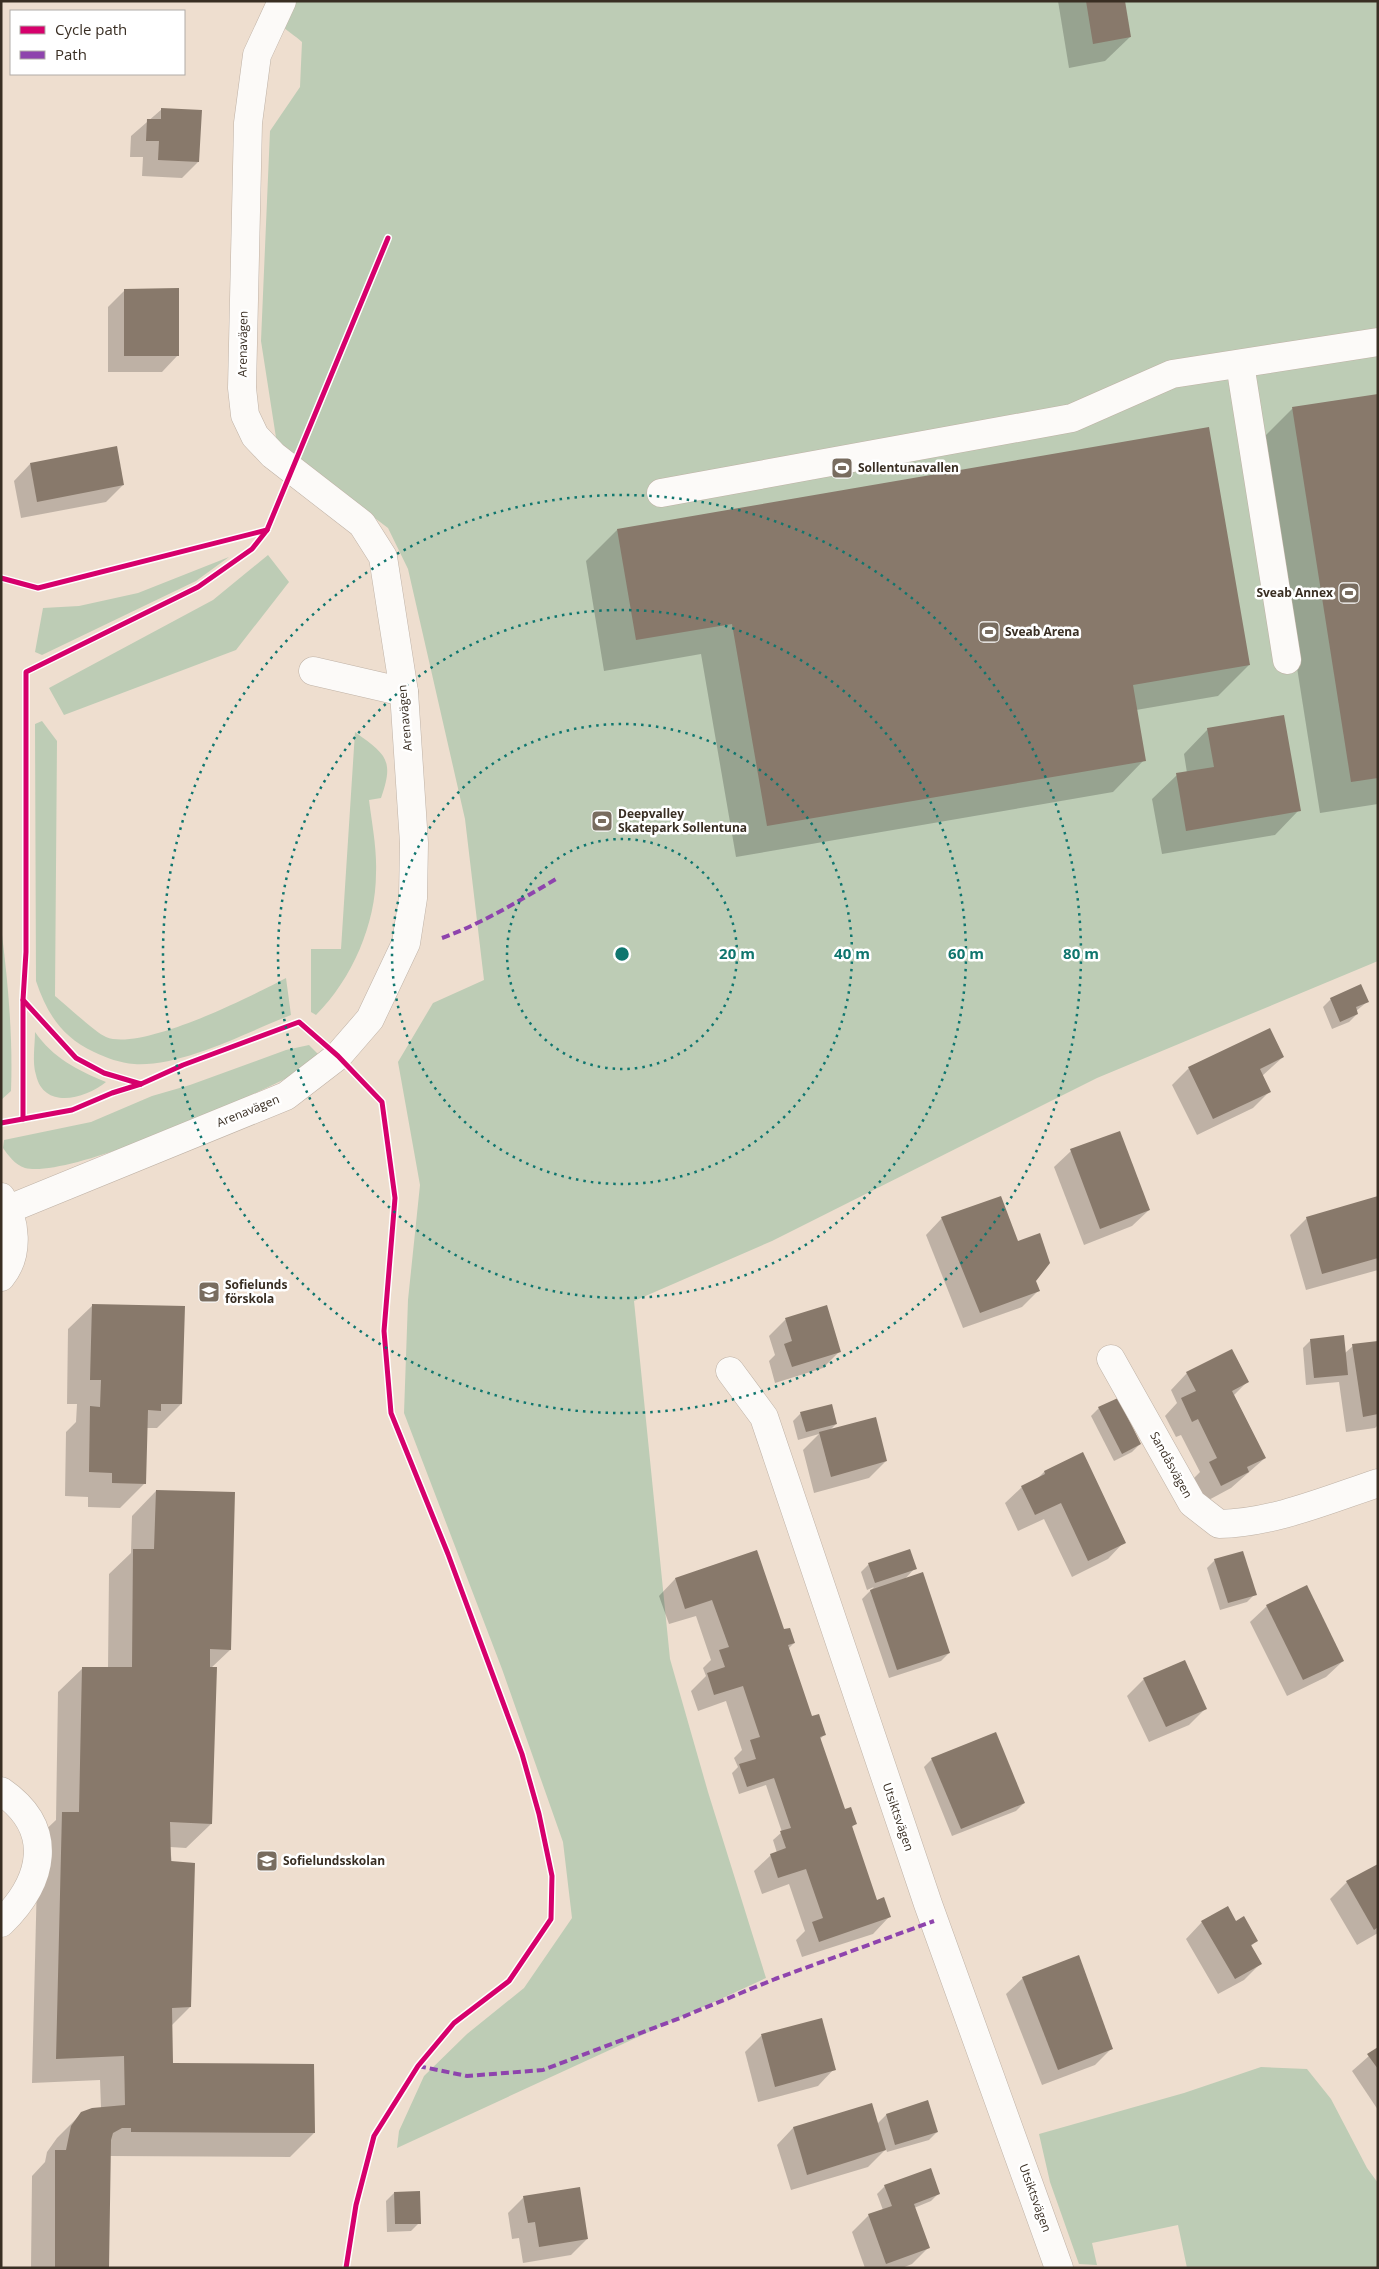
<svg xmlns="http://www.w3.org/2000/svg" width="1379" height="2269" viewBox="0 0 1379 2269" font-family="'Open Sans',sans-serif">
  <rect width="100%" height="100%" fill="#eedecf"/>
  <!-- green -->
  <g fill="#bdccb5">
    <path d="M265,1H1378V961L1097,1078L772,1241L634,1301L670,1659L708,1792L766,1978L397,2148L399,2131L424,2076L467,2034L524,1988L572,1918L563,1842L502,1669L404,1413L408,1300L420,1185L398,1062L433,1003L484,980L465,819L408,569L388,528L277,444L261,341L270,131L300,87L302,42C289,30 267,20 265,1Z"/>
    <path d="M268,555L289,582L236,650L64,715L49,688L213,600Z"/>
    <path d="M229,557L196,581L42,655L35,652L43,608L79,606L138,593Z"/>
    <path d="M42,721L57,741L55,996C65,1004 96,1033 106,1037C141,1052 252,996 286,978L291,1015C247,1032 182,1067 134,1064C120,1063 107,1058 94,1052C62,1037 47,1014 36,981L35,724Z"/>
    <path d="M355,732C385,754 395,759 381,798L369,800C372,824 377,849 376,873C376,924 352,979 316,1015L311,1012V949H341Z"/>
    <path d="M1,927C8,982 13,1036 11,1091L1,1100Z"/>
    <path d="M35,1032C53,1058 77,1070 106,1082C85,1099 44,1110 36,1075C32,1062 35,1045 35,1032Z"/>
    <path d="M309,1045L323,1059C275,1087 73,1180 25,1168C15,1165 8,1155 3,1148L4,1140L91,1122L152,1096L190,1085L286,1050Z"/>
    <path d="M1261,2067L1307,2069L1331,2099L1367,2168L1378,2183V2268H1187L1178,2225L1092,2243L1097,2265L1079,2264L1050,2182L1039,2134L1184,2093Z"/>
  </g>
  <!-- shadow -->
  <g fill="#0003">
    <path d="M1058,1H1123L1130,37L1105,61L1069,68Z"/>
    <path d="M162,109L198,162L182,178L142,176L143,157H130L131,136Z"/>
    <path d="M124,291L178,355L162,372H108V307Z"/>
    <path d="M1378,395V804L1320,813L1261,440L1292,409Z"/>
    <path d="M30,464L123,485L106,502L21,518L14,481Z"/>
    <path d="M617,530L1249,665L1218,696L1136,710L1144,760L1113,792L736,857L701,654L604,671L586,561Z"/>
    <path d="M1208,729L1299,810L1275,835L1162,854L1152,799L1177,775L1187,773L1184,754Z"/>
    <path d="M1331,999L1367,1002L1356,1011L1357,1014L1349,1022L1332,1029L1323,1007Z"/>
    <path d="M1283,1057L1262,1076L1269,1092L1253,1108L1197,1135L1172,1085L1189,1068Z"/>
    <path d="M1071,1151L1149,1210L1132,1226L1084,1245L1054,1167Z"/>
    <path d="M1378,1198V1270L1306,1290L1290,1235L1307,1218Z"/>
    <path d="M942,1218L1017,1242L1038,1291L1022,1307L963,1328L926,1235Z"/>
    <path d="M93,1305L181,1404L157,1428H146L145,1483L120,1508L88,1507V1497L65,1496L66,1432L76,1422L77,1404H67L68,1329Z"/>
    <path d="M826,1307L840,1351L823,1368L775,1383L769,1361L775,1355L769,1336L785,1320Z"/>
    <path d="M1311,1340L1345,1353L1353,1346L1378,1342V1425L1375,1428L1346,1432L1339,1382L1306,1385L1303,1348Z"/>
    <path d="M1187,1373L1247,1382L1234,1395L1265,1458L1231,1488L1205,1502L1193,1479L1200,1472L1181,1435L1176,1437L1165,1416L1177,1403L1171,1390Z"/>
    <path d="M1099,1408L1140,1444L1132,1452L1114,1461L1091,1416Z"/>
    <path d="M801,1413L836,1424L829,1431L886,1461L869,1478L814,1493L803,1450L819,1434L798,1440L793,1421Z"/>
    <path d="M1044,1472L1124,1542L1108,1559L1072,1577L1044,1519L1018,1531L1005,1503L1022,1487L1037,1479Z"/>
    <path d="M156,1491L230,1650L211,1668V1824L186,1848L170,1847L190,2007L171,2026V2064L314,2133L290,2157L109,2156L108,2268H31L32,2176L45,2162L47,2152L57,2138L82,2113L101,2108L100,2080L32,2083L38,1837L56,1820L58,1692L83,1668H108L109,1574L131,1553L132,1516Z"/>
    <path d="M1215,1560L1255,1594L1247,1602L1220,1610L1207,1568Z"/>
    <path d="M869,1564L915,1568L904,1580L949,1653L941,1661L889,1678L862,1599L874,1587L867,1590L861,1572Z"/>
    <path d="M675,1579L783,1631L794,1643L788,1649L812,1718L825,1734L820,1739L844,1811L855,1824L851,1828L876,1901L889,1917L873,1934L802,1957L796,1940L805,1931L789,1884L762,1894L754,1871L771,1855L777,1853L773,1840L782,1832L766,1785L739,1794L732,1773L738,1767L734,1758L742,1750L726,1701L698,1711L691,1691L706,1676L703,1668L711,1660L696,1616L669,1624L659,1596Z"/>
    <path d="M1267,1606L1343,1661L1326,1677L1287,1696L1250,1622Z"/>
    <path d="M1144,1679L1206,1708L1189,1725L1149,1742L1127,1696Z"/>
    <path d="M932,1759L1024,1803L1016,1811L952,1836L924,1767Z"/>
    <path d="M1378,1865V1933L1357,1945L1330,1899L1347,1882Z"/>
    <path d="M1202,1922L1236,1923L1256,1941L1250,1947L1260,1964L1244,1980L1218,1994L1186,1939Z"/>
    <path d="M1023,1978L1112,2048L1095,2065L1042,2085L1006,1994Z"/>
    <path d="M821,2019L834,2069L818,2086L758,2102L745,2052L761,2036Z"/>
    <path d="M1378,2048V2110L1352,2071Z"/>
    <path d="M928,2102L937,2132L929,2140L887,2152L886,2149L868,2167L791,2190L777,2145L793,2128L871,2104L877,2124L886,2115Z"/>
    <path d="M885,2186L939,2193L931,2201L914,2208L928,2248L912,2264L902,2268H865L852,2232L869,2215L883,2210L877,2194Z"/>
    <path d="M394,2193L419,2223L411,2231L387,2232L386,2201Z"/>
    <path d="M524,2197L587,2239L571,2255L523,2263L519,2238L512,2239L508,2213Z"/>
  </g>
  <!-- building -->
  <g fill="#88796b">
    <path d="M1086,1H1125L1131,37L1093,44Z"/>
    <path d="M161,108L202,110L199,162L158,160L159,141H146L147,119H161Z"/>
    <path d="M179,288V356H124V289Z"/>
    <path d="M1378,394V778L1351,782L1292,407Z"/>
    <path d="M1209,427L1250,665L1133,685L1146,761L767,826L732,624L636,640L617,529Z"/>
    <path d="M117,446L124,485L37,502L30,463Z"/>
    <path d="M1284,715L1301,811L1186,831L1176,773L1214,767L1207,728Z"/>
    <path d="M1361,984L1369,1002L1356,1007L1358,1014L1340,1022L1330,998Z"/>
    <path d="M1270,1028L1284,1057L1260,1069L1271,1092L1213,1119L1188,1067Z"/>
    <path d="M1120,1131L1150,1210L1100,1229L1070,1149Z"/>
    <path d="M1001,1196L1018,1241L1040,1233L1050,1263L1036,1281L1040,1291L980,1313L941,1217Z"/>
    <path d="M1378,1196V1258L1322,1274L1306,1217Z"/>
    <path d="M92,1304L185,1306L182,1404H161V1411L148,1410L146,1484L112,1483V1473L89,1472L90,1406L100,1407L101,1380H90Z"/>
    <path d="M827,1305L841,1352L792,1367L784,1344L792,1341L785,1318Z"/>
    <path d="M1344,1335L1348,1375L1314,1378L1310,1339Z"/>
    <path d="M1378,1341V1414L1363,1417L1352,1344Z"/>
    <path d="M1232,1349L1249,1382L1232,1391L1266,1458L1247,1467L1249,1472L1221,1486L1209,1462L1217,1458L1198,1419L1192,1422L1181,1398L1196,1391L1186,1372Z"/>
    <path d="M1118,1398L1141,1444L1122,1454L1098,1407Z"/>
    <path d="M832,1404L837,1424L806,1432L800,1412Z"/>
    <path d="M876,1417L887,1461L831,1477L819,1432Z"/>
    <path d="M1083,1452L1126,1543L1088,1561L1061,1503L1035,1515L1021,1486L1045,1474L1044,1471Z"/>
    <path d="M156,1490L235,1492L231,1650L210,1649V1667H217L212,1824L170,1822L171,1861L195,1863L191,2007L172,2008L173,2063L314,2064L315,2133L131,2132V2128H122L113,2133L111,2140L109,2268H55V2150H66L71,2126L81,2112L92,2108L125,2105L124,2056L56,2059L62,1812H79L82,1667H132L133,1549H154Z"/>
    <path d="M910,1549L917,1569L875,1583L868,1563Z"/>
    <path d="M757,1550L784,1629L790,1628L795,1643L788,1645L812,1716L819,1714L826,1735L820,1737L845,1809L851,1807L857,1824L852,1826L877,1900L884,1897L891,1917L819,1942L812,1922L823,1918L806,1869L778,1878L770,1854L786,1848L780,1831L791,1828L774,1778L747,1787L739,1764L756,1759L750,1740L760,1737L743,1686L714,1695L707,1673L725,1667L719,1650L729,1647L712,1600L685,1609L675,1578Z"/>
    <path d="M1243,1551L1257,1595L1228,1603L1214,1559Z"/>
    <path d="M923,1572L950,1653L897,1670L870,1590Z"/>
    <path d="M1307,1585L1344,1661L1303,1680L1266,1605Z"/>
    <path d="M1185,1660L1207,1709L1166,1727L1143,1678Z"/>
    <path d="M996,1732L1025,1803L961,1829L931,1758Z"/>
    <path d="M1378,1864V1927L1374,1930L1346,1881Z"/>
    <path d="M1228,1906L1236,1921L1244,1916L1258,1941L1251,1945L1262,1964L1235,1979L1201,1921Z"/>
    <path d="M1079,1955L1113,2049L1058,2070L1022,1977Z"/>
    <path d="M822,2018L836,2070L775,2087L761,2034Z"/>
    <path d="M1378,2047V2069L1367,2054Z"/>
    <path d="M928,2100L938,2132L895,2145L886,2114Z"/>
    <path d="M872,2103L886,2150L807,2175L793,2127Z"/>
    <path d="M931,2168L940,2194L914,2204L930,2248L886,2264L868,2214L892,2206L884,2185Z"/>
    <path d="M580,2187L588,2239L539,2247L535,2222L528,2223L523,2196Z"/>
    <path d="M420,2191L421,2224H395L394,2192Z"/>
  </g>
  <g fill="none" stroke-linecap="round" stroke-linejoin="round">
    <!-- minor casing -->
    <g stroke="#bfb2a6" stroke-width="29">
      <g id="minor">
        <path d="M1240,364L1287,660"/>
        <path d="M661,493L1072,418L1172,374L1378,342"/>
        <path d="M313,671L404,692"/>
        <path d="M1,1197C16,1220 20,1254 1,1277"/>
        <path d="M9,1209L286,1096L338,1056L370,1019L406,943L413,898L414,843L404,692L383,557L362,524L273,455L255,436L245,415L242,388L248,123L257,55L282,1"/>
        <path d="M1111,1359L1192,1503L1219,1524C1273,1523 1327,1500 1378,1483"/>
        <path d="M730,1371L764,1417L928,1904L1059,2268"/>
        <path d="M1,1791C56,1829 44,1881 1,1923"/>
      </g>
    </g>
    <!-- minor -->
    <use href="#minor" stroke="#fcfaf8" stroke-width="28"/>
    <!-- quiet -->
    <g stroke="#8e44ad" stroke-width="4" stroke-dasharray="8 4" stroke-linecap="butt">
      <path d="M442,938C483,923 519,901 556,879"/>
      <path d="M418,2066L467,2076L543,2070L680,2018L775,1979L934,1921"/>
    </g>
    <!-- cycleway casing -->
    <g stroke="#fff" stroke-width="8">
      <g id="cycleway">
        <path d="M267,530L252,549L198,587L26,672V952L23,1000L76,1058L104,1073L141,1084L183,1065L299,1022L338,1056L382,1102L395,1198L384,1331L391,1413L448,1554L522,1754L539,1814L552,1876L551,1919L509,1981L454,2023L418,2066L374,2136L356,2205L346,2268"/>
        <path d="M1,578L38,588L267,530L388,238"/>
        <path d="M23,1000V1119"/>
        <path d="M1,1123L72,1110L112,1093L141,1084"/>
      </g>
    </g>
    <!-- cycleway -->
    <use href="#cycleway" stroke="#d6006c" stroke-width="5"/>
  </g>
  <!-- distance rings -->
  <g fill="none" stroke="#0f766e" stroke-width="2.5" stroke-dasharray="2.5 5">
    <circle cx="622" cy="954" r="115"/>
    <circle cx="622" cy="954" r="230"/>
    <circle cx="622" cy="954" r="344"/>
    <circle cx="622" cy="954" r="459"/>
  </g>
  <!-- icons -->
  <defs>
    <g id="stadium-square" transform="scale(1.125)"><rect x="-9" y="-9" width="18" height="18" rx="4" fill="#786c5f" stroke="#fff"/><path d="M0-5a6.5 5 0 1 0 0 10a6.5 5 0 1 0 0-10ZM-3.5-1.8h7v3.6h-7Z" fill="#fff"/></g>
    <g id="school-square" transform="scale(1.125)"><rect x="-9" y="-9" width="18" height="18" rx="4" fill="#786c5f" stroke="#fff"/><path d="M0-5L7-2L0 1L-7-2ZM-4 1L0 2.5L4 1V4Q0 6-4 4Z" fill="#fff"/></g>
  </defs>
  <g fill-rule="evenodd">
    <use href="#stadium-square" x="842" y="468"/>
    <use href="#stadium-square" x="1349" y="593"/>
    <use href="#stadium-square" x="989" y="632"/>
    <use href="#stadium-square" x="602" y="821"/>
    <use href="#school-square" x="209" y="1292"/>
    <use href="#school-square" x="267" y="1861"/>
  </g>
  <g text-anchor="middle" stroke-width="5" stroke-linejoin="round" paint-order="stroke">
    <!-- street labels -->
    <g font-size="12" fill="#392e23" stroke="#fff">
      <text transform="translate(243 344) rotate(-89)" y="4">Arenavägen</text>
      <text transform="translate(405 718) rotate(-95)" y="4">Arenavägen</text>
      <text transform="translate(248 1111) rotate(-22)" y="4">Arenavägen</text>
      <text transform="translate(1171 1465) rotate(61)" y="4">Sandåsvägen</text>
      <text transform="translate(898 1817) rotate(71)" y="4">Utsiktsvägen</text>
      <text transform="translate(1035 2198) rotate(70)" y="4">Utsiktsvägen</text>
    </g>
    <!-- poi labels -->
    <g font-size="12" font-weight="bold" fill="#392e23" stroke="#fff" text-anchor="start">
      <text x="858" y="472">Sollentunavallen</text>
      <text x="1333" y="597" text-anchor="end">Sveab Annex</text>
      <text x="1005" y="636">Sveab Arena</text>
      <text x="618" y="818">Deepvalley<tspan x="618" dy="14">Skatepark Sollentuna</tspan></text>
      <text x="225" y="1289">Sofielunds<tspan x="225" dy="14">förskola</tspan></text>
      <text x="283" y="1865">Sofielundsskolan</text>
    </g>
  </g>
  <circle cx="622" cy="954" r="8" fill="#0f766e" stroke="#fff" stroke-width="2.5"/>
  <g font-size="15" text-anchor="middle" font-weight="bold" fill="#0f766e" stroke="#fff" stroke-width="5" stroke-linejoin="round" paint-order="stroke">
    <text x="737" y="959">20 m</text>
    <text x="852" y="959">40 m</text>
    <text x="966" y="959">60 m</text>
    <text x="1081" y="959">80 m</text>
  </g>
  <!-- border -->
  <rect width="1379" height="2269" fill="none" stroke="#392e23" stroke-width="5"/>
  <!-- legend -->
  <rect x="10" y="10" width="175" height="65" fill="#ffffff" stroke="#b0aba7"/>
  <rect x="20" y="26" width="25" height="8" fill="#d6006c" stroke="#b0aba7"/>
  <text x="55" y="35" font-size="15" fill="#392e23">Cycle path</text>
  <rect x="20" y="51" width="25" height="8" fill="#8e44ad" stroke="#b0aba7"/>
  <text x="55" y="60" font-size="15" fill="#392e23">Path</text>
</svg>
